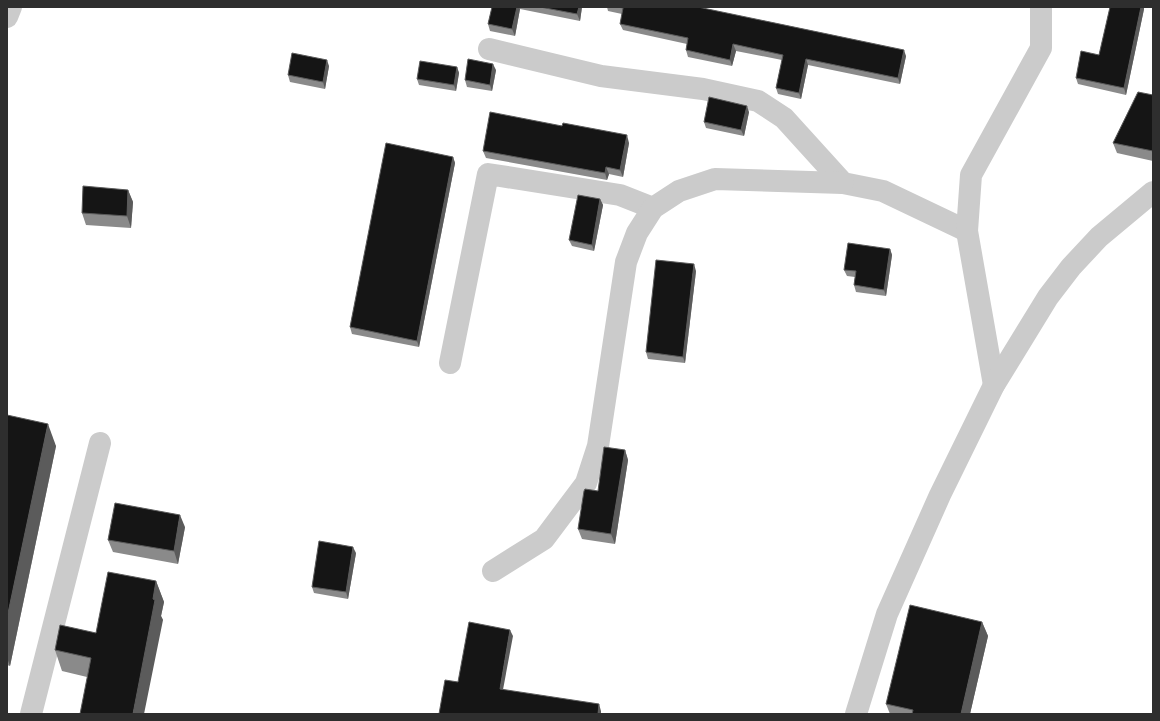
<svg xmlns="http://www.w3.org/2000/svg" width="1160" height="721" viewBox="0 0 1160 721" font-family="'Open Sans',sans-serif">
  <rect width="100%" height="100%" fill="#fff"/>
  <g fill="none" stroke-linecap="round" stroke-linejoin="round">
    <!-- minor -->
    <g stroke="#cbcbcb" stroke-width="22">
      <path d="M7,17L11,7"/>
      <path d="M489,49L601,76L703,89L758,101L784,118L843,183L883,191L967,231"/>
      <path d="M450,363L488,174L620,195L653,208"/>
      <path d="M994,385L967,231L971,175L1041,48V7"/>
      <path d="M493,571L544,539L586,483L598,446L626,262L637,233L653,208L679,191L715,179L843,183"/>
      <path d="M31,714L100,443"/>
      <path d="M856,714L887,614L940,495L994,385L1048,297L1071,267L1099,237L1153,192"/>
    </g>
  </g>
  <!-- wall -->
  <g fill="#8a8a8a">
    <path d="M492,7H582L580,21L520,9L515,36L490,31L488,24Z"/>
    <path d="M607,7H698L906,56L900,84L808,65L801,99L778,94L776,88L782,60L736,51L732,66L688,57L686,50L687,44L623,30L620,24L622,14L608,11Z"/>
    <path d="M1110,7H1144V9L1126,95L1078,84L1076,78L1099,55Z"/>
    <path d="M329,66L325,89L290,82L288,75Z"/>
    <path d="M457,67L459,73L456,91L419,85L417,79Z"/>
    <path d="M496,70L492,91L467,87L465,80Z"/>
    <path d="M1153,95V161L1117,153L1113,143Z"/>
    <path d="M749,112L744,136L706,128L704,122Z"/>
    <path d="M629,143L623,177L609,174L607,180L486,158L483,151Z"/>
    <path d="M453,157L455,163L419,347L352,334L350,327Z"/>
    <path d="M128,190L133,202L131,228L86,225L82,213Z"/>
    <path d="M600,199L603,205L594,251L572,246L569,240Z"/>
    <path d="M890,249L892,255L886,296L856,292L854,285L855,277L847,276L844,270Z"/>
    <path d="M696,271L685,363L648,359L646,352Z"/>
    <path d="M7,415L56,446L10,666L7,665Z"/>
    <path d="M625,450L628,460L615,544L582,539L578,529L598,491Z"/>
    <path d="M185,527L178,564L113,552L108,540Z"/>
    <path d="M356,553L348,599L314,593L312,587Z"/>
    <path d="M156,581L164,602L161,616L163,620L87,677L62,671L55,650L96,633Z"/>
    <path d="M982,622L988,636L970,714H890L886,704Z"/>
  </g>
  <!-- shaded-wall -->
  <g fill="#5b5b5b">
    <path d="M517,7H519L520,9L515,36L512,29Z"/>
    <path d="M579,7H582L580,21L577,14Z"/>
    <path d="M1141,7H1144V9L1126,95L1124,88Z"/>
    <path d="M733,44L736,51L732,66L730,60Z"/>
    <path d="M904,50L906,56L900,84L898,78Z"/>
    <path d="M806,59L808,65L801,99L799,93Z"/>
    <path d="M327,60L329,66L325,89L323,82Z"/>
    <path d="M493,64L496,70L492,91L490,85Z"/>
    <path d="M457,67L459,73L456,91L454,85Z"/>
    <path d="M747,106L749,112L744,136L741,130Z"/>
    <path d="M627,135L629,143L623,177L620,170Z"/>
    <path d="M453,157L455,163L419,347L417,341Z"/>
    <path d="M606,167L609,174L607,180L605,173Z"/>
    <path d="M128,190L133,202L131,228L127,216Z"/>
    <path d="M600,199L603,205L594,251L592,245Z"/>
    <path d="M890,249L892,255L886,296L884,290Z"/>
    <path d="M694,264L696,271L685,363L683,357Z"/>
    <path d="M48,424L56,446L10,666L7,658V618Z"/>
    <path d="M625,450L628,460L615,544L611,534Z"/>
    <path d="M180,515L185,527L178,564L174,551Z"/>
    <path d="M353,547L356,553L348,599L346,592Z"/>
    <path d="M156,581L164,602L161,616L163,620L144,714H133Z"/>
    <path d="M982,622L988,636L970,714H961Z"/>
    <path d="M510,630L513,636L502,695L500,689Z"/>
    <path d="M599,704L601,711V714H598Z"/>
  </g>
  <!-- building -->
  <g fill="#151515" stroke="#5b5b5b">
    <path d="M492,7H517L512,29L488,24Z"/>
    <path d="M540,7H579L577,14Z"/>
    <path d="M617,7H698L904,50L898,78L806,59L799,93L776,88L783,55L733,44L730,60L686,50L688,38L620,24L623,8Z"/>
    <path d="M1110,7H1141L1124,88L1076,78L1081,51L1099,55Z"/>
    <path d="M292,53L327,60L323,82L288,75Z"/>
    <path d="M468,59L493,64L490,85L465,80Z"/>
    <path d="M420,61L457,67L454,85L417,79Z"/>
    <path d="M1138,92L1153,95V151L1113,143Z"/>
    <path d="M709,97L747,106L741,130L704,122Z"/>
    <path d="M490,112L562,126L563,123L627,135L620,170L606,167L605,173L483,151Z"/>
    <path d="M386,143L453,157L417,341L350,327Z"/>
    <path d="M83,186L128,190L127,216L82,213Z"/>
    <path d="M578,195L600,199L592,245L569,240Z"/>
    <path d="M848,243L890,249L884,290L854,285L856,271L844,270Z"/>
    <path d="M656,260L694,264L683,357L646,352Z"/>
    <path d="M7,415L48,424L7,618Z"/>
    <path d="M604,447L625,450L611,534L578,529L584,491L585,489L598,491Z"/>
    <path d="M115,503L180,515L174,551L108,540Z"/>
    <path d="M319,541L353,547L346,592L312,587Z"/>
    <path d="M108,572L156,581L153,599L155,600L133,714H80L91,658L55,650L60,625L96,633Z"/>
    <path d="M910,605L982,622L961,714H912L913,710L886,704Z"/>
    <path d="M469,622L510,630L500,689L599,704L598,714H439L445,680L458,682Z"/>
  </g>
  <!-- border -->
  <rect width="1160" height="721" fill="none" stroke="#2e2e2e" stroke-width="16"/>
</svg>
